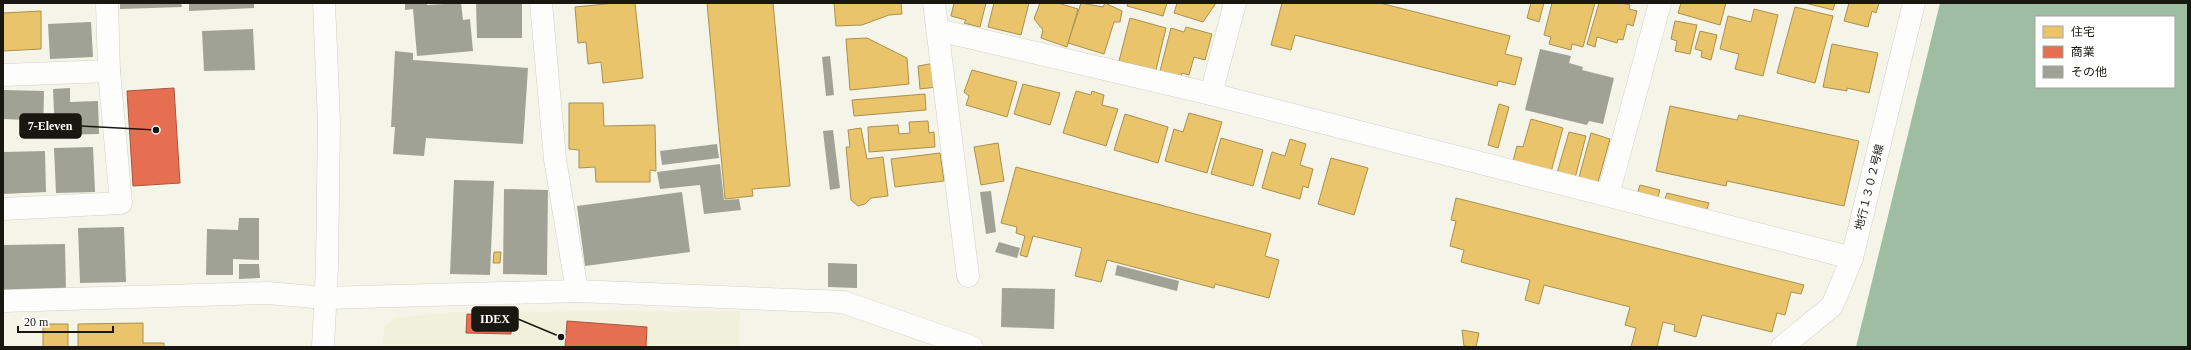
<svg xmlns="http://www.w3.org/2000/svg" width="2191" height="350" viewBox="0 0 2191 350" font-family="'Times New Roman','Noto Sans JP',serif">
  <rect width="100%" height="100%" fill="#f4f4e8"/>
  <!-- built -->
  <path fill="#f1f0da" d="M740,311L738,347H383L384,328L394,318L453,312Z"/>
  <!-- water -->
  <path fill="#9fbda2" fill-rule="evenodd" d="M1940,3H2188V347H1856ZM2036,17H2174V87H2036Z"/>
  <!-- homes -->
  <g fill="#e9c46a" stroke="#aa904f">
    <path d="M615,3H635L643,78L603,83L601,62L588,64L586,42L578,43L575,7Z"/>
    <path d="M707,3H773L790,186L752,189L753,196L725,199Z"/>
    <path d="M834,3H901L902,14L889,15L862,25L836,26Z"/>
    <path d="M954,3H986L980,27L964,23L966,20L951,16Z"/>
    <path d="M994,3H1029L1021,35L988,27Z"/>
    <path d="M1040,3H1058L1078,9L1067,47L1041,38L1043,30L1034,19Z"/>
    <path d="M1081,3L1103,7L1105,3L1122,11L1120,22H1114L1104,54L1068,43Z"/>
    <path d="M1128,3H1167L1163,16L1127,6Z"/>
    <path d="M1177,3H1216L1203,22L1174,13Z"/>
    <path d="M1282,3H1380L1510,36L1505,54L1522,58L1515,85L1498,81L1497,86L1295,35L1291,50L1271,45Z"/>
    <path d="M1531,3H1544L1539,22L1527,18Z"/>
    <path d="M1552,3H1595L1583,47L1572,44L1571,50L1549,44L1551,37L1544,35Z"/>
    <path d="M1599,3H1621L1630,5L1629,9L1637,11L1633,26L1627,24L1623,40L1618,39L1617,43L1597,37L1595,47L1587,44Z"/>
    <path d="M1681,3H1726L1720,25L1678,13Z"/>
    <path d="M1805,3H1835L1833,10Z"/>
    <path d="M1849,3H1879L1876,13L1872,11L1868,27L1844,21Z"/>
    <path d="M1795,7L1833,16L1815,83L1777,73Z"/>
    <path d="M1754,9L1778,15L1763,76L1735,69L1739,54L1720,49L1728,16L1751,22Z"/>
    <path d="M41,11V49L3,51V13Z"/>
    <path d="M1130,18L1166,28L1156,70L1119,61Z"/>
    <path d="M1675,21L1697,25L1690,54L1675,51L1677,41L1671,39Z"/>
    <path d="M1186,27L1212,34L1205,60L1194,57L1189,75L1182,73L1181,76L1160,71L1171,28L1184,32Z"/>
    <path d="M1700,31L1717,35L1711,60L1701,57L1702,51L1695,49Z"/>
    <path d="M867,38L907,58L909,84L850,90L846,39Z"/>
    <path d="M1832,44L1878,53L1869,93L1847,88V91L1823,87Z"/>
    <path d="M935,63L937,87L920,89L918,66Z"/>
    <path d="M972,70L1017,82L1007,117L966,105L969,96L964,92Z"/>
    <path d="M1023,84L1060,93L1050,125L1014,114Z"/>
    <path d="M1076,91L1091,95L1092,91L1104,95L1102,105L1118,109L1106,146L1063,133Z"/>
    <path d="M925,94L926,110L854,116L852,100Z"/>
    <path d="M569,103H603L604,126L655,125L656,171L650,170V182H596L595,167L579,168V150L569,149Z"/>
    <path d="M1499,104L1509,107L1498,148L1488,145Z"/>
    <path d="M1670,106L1737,120L1739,115L1859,141L1844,206L1727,181L1726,186L1656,171Z"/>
    <path d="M1189,113L1222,122L1207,173L1165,161L1174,129L1183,132Z"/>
    <path d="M1125,114L1168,127L1158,163L1114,150Z"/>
    <path d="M1531,119L1563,128L1551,172L1513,161L1517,146L1523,147Z"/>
    <path d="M928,121L929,133L934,132L935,147L869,152L868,127L898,125L899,134L910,133L909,122Z"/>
    <path d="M861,128L867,159L883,157L888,196L871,198L865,204L858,206L851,200L846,147H850L848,130Z"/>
    <path d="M1569,132L1586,136L1573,186L1555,180Z"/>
    <path d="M1591,133L1610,139L1597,186L1578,181Z"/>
    <path d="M1221,138L1263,150L1253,186L1211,174Z"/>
    <path d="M1290,139L1306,144L1300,165L1313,169L1308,188L1303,186L1300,199L1262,188L1272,152L1285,156Z"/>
    <path d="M998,143L1004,181L981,185L974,147Z"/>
    <path d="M940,153L944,181L895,187L891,159Z"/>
    <path d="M1331,158L1368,168L1354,215L1318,204Z"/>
    <path d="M1016,167L1271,234L1265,256L1279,260L1269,298L1215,284L1214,288L1107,260L1101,282L1075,276L1082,248L1033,236L1027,257L1020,255L1025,236L1016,233L1017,227L1001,223Z"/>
    <path d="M1640,185L1660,190L1657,200L1637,195Z"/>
    <path d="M1667,193L1709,203L1706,212L1664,202Z"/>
    <path d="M1456,198L1804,285L1801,294L1791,292L1785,315L1777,313L1772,332L1702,315L1696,337L1674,331L1675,325L1663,322L1657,347H1631L1636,328L1625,325L1630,307L1544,285L1539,304L1525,300L1530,280L1461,262L1464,250L1450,246L1456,221L1451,220Z"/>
    <path d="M494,252H501L500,263H493Z"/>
    <path d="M143,323V343H164V347H78V324Z"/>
    <rect x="43" y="324" width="25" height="23"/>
    <path d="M1462,330L1479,333L1476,347L1464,346Z"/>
  </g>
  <!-- shops -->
  <g fill="#e76f51" stroke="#a9553e">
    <path d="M174,88L180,183L133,186L127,91Z"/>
    <path d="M467,314L512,316L511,334L466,333Z"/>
    <path d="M567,321L647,327L646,347H565Z"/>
  </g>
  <!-- building -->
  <g fill="#9fa294">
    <path d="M120,3H181L182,7L120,9Z"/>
    <path d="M189,3H254V8L189,11Z"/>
    <path d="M405,3H427V5L461,3L463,20L470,19L473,51L417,56L413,9L405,10Z"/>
    <path d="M476,3H522V38H477Z"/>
    <path d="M91,22L93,57L50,59L48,24Z"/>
    <path d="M253,29L255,70L204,71L202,31Z"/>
    <path d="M1540,49L1571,56L1569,63L1583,67L1582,70L1614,78L1603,124L1589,121L1587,125L1525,110Z"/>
    <path d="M395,51L413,53V60L528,68L523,144L426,138L424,156L393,154L395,127H391Z"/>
    <path d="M830,56L834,95L826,96L822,57Z"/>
    <path d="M70,88V102L98,101L99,134L55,135L53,89Z"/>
    <path d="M3,90L44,91L43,138H28V120L3,119Z"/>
    <path d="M833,130L840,188L830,190L823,131Z"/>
    <path d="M717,144L719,158L662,165L660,151Z"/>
    <path d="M93,147L95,192L56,193L54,148Z"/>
    <path d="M45,151L46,192L3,194V152Z"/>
    <path d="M720,164L724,200L739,199L741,210L704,214L700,185L660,189L657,172Z"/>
    <path d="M454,180L494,181L490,275L450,274Z"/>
    <path d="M504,189L548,190L547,275L503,274Z"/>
    <path d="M991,191L996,232L986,234L980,192Z"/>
    <path d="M682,192L690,252L585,266L577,206Z"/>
    <path d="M239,218H259V260L233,259V275H206L207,229L238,230Z"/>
    <path d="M124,227L126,282L80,283L78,228Z"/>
    <path d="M999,242L1020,248L1017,258L995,252Z"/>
    <path d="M65,244L66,292L3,294V245Z"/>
    <path d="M828,263L857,264V288L828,287Z"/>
    <path d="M239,264H259L260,278L239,279Z"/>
    <path d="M1117,265L1179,281L1177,291L1115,275Z"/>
    <path d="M1002,288L1055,289L1054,329L1001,327Z"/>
  </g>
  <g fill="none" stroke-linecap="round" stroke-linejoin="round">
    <!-- minor casing -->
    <g stroke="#d2d1c8" stroke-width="23">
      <g id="minor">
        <path d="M541,3L555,159L577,291"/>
        <path d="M934,3L968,276"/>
        <path d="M938,30L1211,94L1852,258"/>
        <path d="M3,75L109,71"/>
        <path d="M1211,94L1235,3"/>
        <path d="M1608,195L1660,3"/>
        <path d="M3,209L121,203L109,71L107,3"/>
        <path d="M3,301L268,293L325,298L577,291L843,302L972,347"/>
        <path d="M323,347L327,267L329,122L324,3"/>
        <path d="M1782,347L1832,306L1852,258L1914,3"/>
      </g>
    </g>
    <!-- minor -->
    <use href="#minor" stroke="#fdfdfc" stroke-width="22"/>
  </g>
  <g text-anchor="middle" stroke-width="4" stroke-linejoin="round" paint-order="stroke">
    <!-- street labels -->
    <g font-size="11" fill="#181810" stroke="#fff">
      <text transform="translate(1869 187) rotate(-76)" y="4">地行１３０２号線</text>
    </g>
  </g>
  <!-- callouts -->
  <path fill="none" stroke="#181810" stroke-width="1.5" d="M156 130L81 126M561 337L518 319"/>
  <g fill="#181810" stroke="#fff" stroke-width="1.5">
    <circle cx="156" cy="130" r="4"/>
    <circle cx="561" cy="337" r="4"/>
  </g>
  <g fill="#181810" stroke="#181810" stroke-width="1.5">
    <rect x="20" y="114" width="61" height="24" rx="4"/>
    <rect x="472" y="307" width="46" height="24" rx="4"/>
  </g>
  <g font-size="12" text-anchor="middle" font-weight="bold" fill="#fff">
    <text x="50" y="130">7-Eleven</text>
    <text x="495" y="323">IDEX</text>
  </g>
  <!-- border -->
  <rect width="2191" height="350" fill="none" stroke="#181810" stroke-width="8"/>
  <!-- legend -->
  <rect x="2035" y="16" width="140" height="72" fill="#ffffff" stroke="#a3a39f"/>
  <rect x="2043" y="26" width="20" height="12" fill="#e9c46a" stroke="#a3a39f"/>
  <text x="2071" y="36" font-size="12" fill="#181810">住宅</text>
  <rect x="2043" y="46" width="20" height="12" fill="#e76f51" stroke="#a3a39f"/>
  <text x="2071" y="56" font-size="12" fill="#181810">商業</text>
  <rect x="2043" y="66" width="20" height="12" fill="#9fa294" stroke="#a3a39f"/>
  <text x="2071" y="76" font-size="12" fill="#181810">その他</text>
  <!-- scale -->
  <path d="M18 326v6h95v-6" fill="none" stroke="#181810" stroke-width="2"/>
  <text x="24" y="326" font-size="12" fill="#181810" stroke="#ffffff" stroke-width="3" paint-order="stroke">20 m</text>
</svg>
